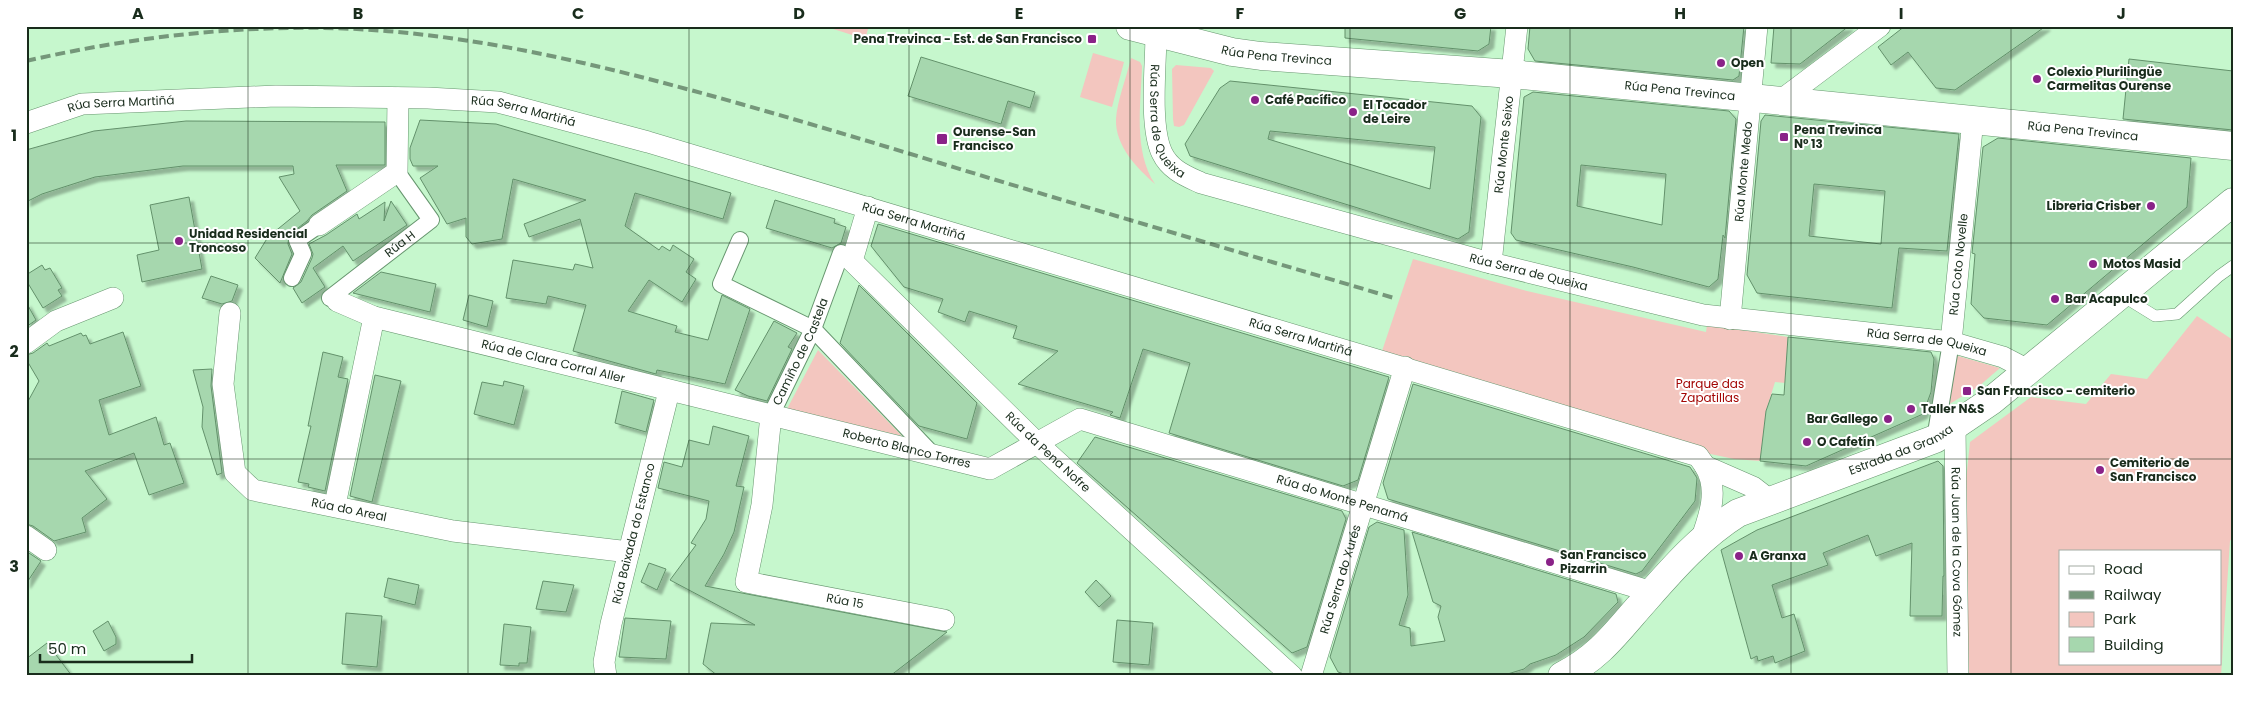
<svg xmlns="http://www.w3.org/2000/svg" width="2259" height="702" viewBox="0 0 2259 702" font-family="Poppins,sans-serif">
  <defs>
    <filter id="shadow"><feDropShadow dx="4.5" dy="4.5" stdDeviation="1" flood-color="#0004"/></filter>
  </defs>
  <rect width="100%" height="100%" fill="#c6f7cd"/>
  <!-- green -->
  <g fill="#f3c6bf" fill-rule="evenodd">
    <path d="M831,26H869L865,39L830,28Z"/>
    <path d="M1093,53L1124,62L1112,107L1080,97Z"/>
    <path d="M1131,58L1140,62L1142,66C1141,104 1133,151 1155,184C1137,168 1115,146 1116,119C1117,101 1127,76 1131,58Z"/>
    <path d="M1176,65L1211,68L1214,71L1184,125L1179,127L1174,126L1173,119L1172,69Z"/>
    <path d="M1413,259L1527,291L1706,332L1707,325L1788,337L1785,383L1775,382L1766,411L1760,461L1734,459L1701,452L1381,354Z"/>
    <path d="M2197,316L2233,340V536L2230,541L2221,676H1967L1964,499L1970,442L2031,397L2086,404L2111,374L2147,379ZM2060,551H2220V663H2060Z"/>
    <path d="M818,350L902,436L787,409Z"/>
    <path d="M1951,354L2000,368L1978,387L1946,406Z"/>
  </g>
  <!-- building -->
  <g fill="#a6d7ae" stroke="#63916b" fill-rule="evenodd" filter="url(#shadow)">
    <path d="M1345,26H1491L1489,44L1478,51L1345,38Z"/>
    <path d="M1530,26H1744L1739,76L1733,80L1535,61L1528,49Z"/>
    <path d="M1774,26H1849L1800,64L1771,63Z"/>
    <path d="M1905,26H2046L1955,90L1936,88L1908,52L1891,65L1878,47Z"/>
    <path d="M921,57L1035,92L1030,108L1008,101L1001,124L908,96Z"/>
    <path d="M2129,59L2233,71V130L2123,119Z"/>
    <path d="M1230,81L1472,106L1481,117L1469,232L1458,239L1190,156L1185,144L1220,88ZM1270,131L1435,147L1430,189L1268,139Z"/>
    <path d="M1533,92L1729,111L1736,119L1725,238L1723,235L1718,279L1709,287L1633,267L1516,240L1511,233L1524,97ZM1581,165L1666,174L1662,225L1577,206Z"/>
    <path d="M1765,115L1959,134L1947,251L1899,248L1892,308L1757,293L1747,275L1761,121ZM1814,184L1885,191L1881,244L1809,236Z"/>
    <path d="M420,120L496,124L731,193L723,219L635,193L625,226L659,250L662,246L670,251L673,245L694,259L686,272L696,279L682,302L649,280L628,311L677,326L675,332L708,340L722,295L750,309L725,384L657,370L656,374L573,351L586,305L548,296L546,304L506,298L513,260L573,270L575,264L593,268L580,219L529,237L524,224L586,200L513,179L502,239L472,244L466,237V218L447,224L420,178L438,166H413L410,159V148Z"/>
    <path d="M186,121L385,122V165H336L347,191L312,215L307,221L289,235L288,244L292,254L280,283L255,258L268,237L300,211L279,177L294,174L293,166H183L95,177L42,194L26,202V150L94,131Z"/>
    <path d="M1998,138L2191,158L2187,207L2047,325L1984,318L1971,304L1975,254L1972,253L1983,147Z"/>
    <path d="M189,197L202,269L142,282L137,255L159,250L150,205Z"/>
    <path d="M775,200L835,219L834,223L846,227L841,243L832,248L766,228Z"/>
    <path d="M391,201L407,225L353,261L343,246L313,268L325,287L302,303L293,288L301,282L312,258L313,254L309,244L326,235L357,214L359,219L385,202L384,221Z"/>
    <path d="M878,224L1389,377L1358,480L1343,486L1169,433L1190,363L1143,349L1120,418L1110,415L1113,412L1018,384L1058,351L1013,338L1017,326L969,311L965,322L938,312L943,299L904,287L871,246Z"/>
    <path d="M42,265L45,270L50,268L62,288L58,290L62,296L43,308L26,280V275Z"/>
    <path d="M381,272L436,284L430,312L353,293Z"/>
    <path d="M211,276L238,285L232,301L222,304L202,298Z"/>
    <path d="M859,285L977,403L967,439L919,426L840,343Z"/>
    <path d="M469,295L493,301L487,327L463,320Z"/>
    <path d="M26,302L36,320L26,327Z"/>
    <path d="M774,321L797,333L788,347L792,349L767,401L748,396L735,390Z"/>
    <path d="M123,332L141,386L99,400L109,435L156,417L164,445L170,443L184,483L149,495L134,453L85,471L107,499L82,518L86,532L54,541L33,526L26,524V405L39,381L26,359V355L33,353L47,343L49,346L81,333L83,336L86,335L90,344Z"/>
    <path d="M1788,337L1931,352L1934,359L1931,392L1923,414L1806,466L1760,461L1766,411L1772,394L1784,395Z"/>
    <path d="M323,352L343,357L338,377L348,379L325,491L308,487L309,484L298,482L311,426H308Z"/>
    <path d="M212,369L211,386L222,473L217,475L202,427L203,407L193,370Z"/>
    <path d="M375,375L401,381L372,502L350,496Z"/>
    <path d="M504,381L524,386L514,425L474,414L482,382L503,386Z"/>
    <path d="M1413,384L1690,467L1697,478L1695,501L1642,571L1636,574L1388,499L1383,483Z"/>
    <path d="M622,391L654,400L646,432L615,423Z"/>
    <path d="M713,426L749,436L736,486L744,487L734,532L724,554L705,586L947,632L890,676H718L703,664L711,623L755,625L670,580L696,545L691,543L706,519L709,501L658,488L664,462L682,467L689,440L709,445Z"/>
    <path d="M1095,437L1342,511L1346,519L1307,647L1292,653L1077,463Z"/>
    <path d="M1938,461L1943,466L1944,576H1943L1942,616H1910L1912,543L1876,556L1868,535L1823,553L1828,565L1772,585L1782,618L1794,614L1805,651L1775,663L1773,656L1758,661L1757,656L1751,659L1721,550L1757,530Z"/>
    <path d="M1377,522L1404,530L1408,595L1399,625L1410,628L1411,646L1445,641L1438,617L1441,606L1433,602L1412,532L1616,594L1618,602L1584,637L1556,655L1530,664L1524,669L1501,676H1350L1338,672L1330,657L1369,527Z"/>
    <path d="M26,551L41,561L26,584Z"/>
    <path d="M649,563L666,569L657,590L641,582Z"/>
    <path d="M388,578L419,585L415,605L384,597Z"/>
    <path d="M1096,580L1111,596L1099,607L1085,592Z"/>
    <path d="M543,581L574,585L566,612L536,609Z"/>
    <path d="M346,613L382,616L377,667L342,664Z"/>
    <path d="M625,618L671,621L666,659L619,657Z"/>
    <path d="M1117,620L1153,623L1149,665L1113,662Z"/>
    <path d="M108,621L116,637V644L104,651L93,631Z"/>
    <path d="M504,624L531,627L527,663H519V666L500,665Z"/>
    <path d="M47,643L72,676H26V659Z"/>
  </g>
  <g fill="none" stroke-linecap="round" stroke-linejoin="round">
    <!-- service casing -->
    <g stroke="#67966f" stroke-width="12">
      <path id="service" d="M2121,295L2155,316L2177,314L2219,276L2233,266"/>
    </g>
    <!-- pedestrian casing -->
    <g stroke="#67966f" stroke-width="18">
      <g id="pedestrian">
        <path d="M740,240L721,284L813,329L933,455"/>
        <path d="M292,278L303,254L297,240L319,225"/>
        <path id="s1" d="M337,301L330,298L431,220L397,172"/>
        <path id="s2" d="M771,415L813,329L841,253L852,261"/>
        <path d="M1935,439L1951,342"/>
      </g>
    </g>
    <!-- minor casing -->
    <g stroke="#67966f" stroke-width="22">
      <g id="minor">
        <path id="s3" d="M1156,34C1156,64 1149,126 1162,153C1170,170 1186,176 1201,183L1483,261L1703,315L1951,342L2003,357L2028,370"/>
        <path d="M1780,101L1880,26"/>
        <path id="s4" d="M26,123L82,104L276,96L428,98L498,102L648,142L1698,456L1705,466L1753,487L1771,501"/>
        <path id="s5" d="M868,207L852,261L1038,444L1292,676"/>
        <path d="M319,225L397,172L398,98"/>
        <path id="s6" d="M1491,263L1517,26"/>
        <path id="s7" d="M337,301L374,317L990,469L1080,419L1652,592"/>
        <path id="s8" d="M230,313L223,384L235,473L253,490L453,531L629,552"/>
        <path id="s9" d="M1730,319L1757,26"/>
        <path id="s10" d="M1951,342L1973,119"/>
        <path d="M26,343L56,321L113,298"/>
        <path id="s11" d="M771,415L762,505L746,582L944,620"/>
        <path id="s12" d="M1955,427L1958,676"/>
        <path d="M335,505L374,317"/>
        <path d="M26,536L46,550"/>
        <path d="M1701,540C1710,515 1719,489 1705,466"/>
        <path id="s13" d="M606,676L604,662L611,624L669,391"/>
        <path id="s14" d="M1311,676L1405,367"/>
      </g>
    </g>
    <!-- tertiary casing -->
    <g stroke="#67966f" stroke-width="29">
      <g id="tertiary">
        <path id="s15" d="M1130,26L1232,52L1261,56L1512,74L2233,146"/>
      </g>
    </g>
    <!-- secondary casing -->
    <g stroke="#67966f" stroke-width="29">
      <g id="secondary">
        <path id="s16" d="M1562,676C1597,658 1613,637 1638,608C1669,573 1698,538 1738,513L1935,439L1991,401L2233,202"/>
      </g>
    </g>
    <!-- service -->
    <use href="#service" stroke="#fff" stroke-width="11"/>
    <!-- pedestrian -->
    <use href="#pedestrian" stroke="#fff" stroke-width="16"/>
    <!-- minor -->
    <use href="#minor" stroke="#fff" stroke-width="21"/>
    <!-- tertiary -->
    <use href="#tertiary" stroke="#fff" stroke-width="28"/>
    <!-- secondary -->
    <use href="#secondary" stroke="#fff" stroke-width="28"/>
    <!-- rail -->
    <path stroke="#75977a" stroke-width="4" stroke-dasharray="10 5" stroke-linecap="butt" d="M26,61C114,41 202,29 292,28C436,25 578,59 716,97C791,118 865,140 940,163C1091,209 1242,253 1394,298"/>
  </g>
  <!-- grid -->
  <path fill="none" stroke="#192c1c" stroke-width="1" stroke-opacity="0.55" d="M248,26V676M468,26V676M689,26V676M909,26V676M1130,26V676M1350,26V676M1570,26V676M1791,26V676M2011,26V676M26,243H2233M26,459H2233"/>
  <!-- markers -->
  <g fill="#8a2288" stroke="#fff" stroke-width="2">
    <rect x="1087" y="34" width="10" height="10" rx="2.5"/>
    <circle cx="1721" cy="63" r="5"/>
    <circle cx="2037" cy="79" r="5"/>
    <circle cx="1255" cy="100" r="5"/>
    <circle cx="1353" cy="112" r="5"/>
    <rect x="1779" y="132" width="10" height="10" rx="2.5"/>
    <rect x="936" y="133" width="12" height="12" rx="2.5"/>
    <circle cx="2151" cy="206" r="5"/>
    <circle cx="179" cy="241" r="5"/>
    <circle cx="2093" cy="264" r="5"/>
    <circle cx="2055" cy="299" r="5"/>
    <rect x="1962" y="386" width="10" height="10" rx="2.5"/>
    <circle cx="1911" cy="409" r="5"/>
    <circle cx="1888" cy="419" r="5"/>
    <circle cx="1807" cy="442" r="5"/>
    <circle cx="2100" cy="470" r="5"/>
    <circle cx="1739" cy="556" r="5"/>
    <circle cx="1550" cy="562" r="5"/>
  </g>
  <g text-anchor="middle" stroke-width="4" stroke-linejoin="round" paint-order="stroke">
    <!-- poi labels -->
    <g font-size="12" font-weight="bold" fill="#192c1c" stroke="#fff" text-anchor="start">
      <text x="1082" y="43" text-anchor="end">Pena Trevinca - Est. de San Francisco</text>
      <text x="1731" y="67">Open</text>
      <text x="2047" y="76">Colexio Plurilingüe<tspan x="2047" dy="14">Carmelitas Ourense</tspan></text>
      <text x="1265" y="104">Café Pacífico</text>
      <text x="1363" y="109">El Tocador<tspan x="1363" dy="14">de Leire</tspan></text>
      <text x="1794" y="134">Pena Trevinca<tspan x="1794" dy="14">Nº 13</tspan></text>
      <text x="953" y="136">Ourense-San<tspan x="953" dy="14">Francisco</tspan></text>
      <text x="2141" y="210" text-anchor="end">Libreria Crisber</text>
      <text x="189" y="238">Unidad Residencial<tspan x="189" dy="14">Troncoso</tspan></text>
      <text x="2103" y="268">Motos Masid</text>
      <text x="2065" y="303">Bar Acapulco</text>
      <text x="1977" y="395">San Francisco - cemiterio</text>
      <text x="1921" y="413">Taller N&amp;S</text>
      <text x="1878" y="423" text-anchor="end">Bar Gallego</text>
      <text x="1817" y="446">O Cafetín</text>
      <text x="2110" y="467">Cemiterio de<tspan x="2110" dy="14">San Francisco</tspan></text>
      <text x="1560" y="559">San Francisco<tspan x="1560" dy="14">Pizarrin</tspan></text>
      <text x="1749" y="560">A Granxa</text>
    </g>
    <!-- street labels -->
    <g font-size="12" fill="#192c1c" stroke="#fff">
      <text dy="4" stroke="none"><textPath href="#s15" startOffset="150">Rúa Pena Trevinca</textPath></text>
      <text dy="4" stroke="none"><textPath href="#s15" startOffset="555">Rúa Pena Trevinca</textPath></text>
      <text dy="4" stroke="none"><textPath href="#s4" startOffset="98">Rúa Serra Martiñá</textPath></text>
      <text dy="4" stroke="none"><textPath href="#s4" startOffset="502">Rúa Serra Martiñá</textPath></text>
      <text dy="4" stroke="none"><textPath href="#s3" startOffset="91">Rúa Serra de Queixa</textPath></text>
      <text dy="4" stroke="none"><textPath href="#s15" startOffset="960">Rúa Pena Trevinca</textPath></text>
      <text dy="4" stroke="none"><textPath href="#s6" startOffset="119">Rúa Monte Seixo</textPath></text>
      <text dy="4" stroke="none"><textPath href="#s9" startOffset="148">Rúa Monte Medo</textPath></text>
      <text dy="4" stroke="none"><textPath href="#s4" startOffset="908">Rúa Serra Martiñá</textPath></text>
      <text dy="4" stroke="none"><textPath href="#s1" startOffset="96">Rúa H</textPath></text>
      <text dy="4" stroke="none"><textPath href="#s10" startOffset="78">Rúa Coto Novelle</textPath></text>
      <text dy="4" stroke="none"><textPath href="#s3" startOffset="510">Rúa Serra de Queixa</textPath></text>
      <text dy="4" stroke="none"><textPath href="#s4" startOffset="1312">Rúa Serra Martiñá</textPath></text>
      <text dy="4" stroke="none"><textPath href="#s3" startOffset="915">Rúa Serra de Queixa</textPath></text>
      <text dy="4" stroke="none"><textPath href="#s2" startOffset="70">Camiño de Castela</textPath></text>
      <text dy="4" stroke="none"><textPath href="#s7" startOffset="225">Rúa de Clara Corral Aller</textPath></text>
      <text dy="4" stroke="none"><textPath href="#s7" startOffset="589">Roberto Blanco Torres</textPath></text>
      <text dy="4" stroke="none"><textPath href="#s16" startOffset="416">Estrada da Granxa</textPath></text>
      <text dy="4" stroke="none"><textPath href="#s5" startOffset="330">Rúa da Pena Nofre</textPath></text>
      <text dy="4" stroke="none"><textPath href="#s7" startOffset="1052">Rúa do Monte Penamá</textPath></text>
      <text dy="4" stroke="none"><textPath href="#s8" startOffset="284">Rúa do Areal</textPath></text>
      <text dy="4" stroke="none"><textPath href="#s13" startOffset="146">Rúa Baixada do Estanco</textPath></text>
      <text dy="4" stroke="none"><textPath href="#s12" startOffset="125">Rúa Juan de la Cova Gómez</textPath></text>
      <text dy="4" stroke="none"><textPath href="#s14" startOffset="101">Rúa Serra do Xurés</textPath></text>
      <text dy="4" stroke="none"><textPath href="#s11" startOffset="270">Rúa 15</textPath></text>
    </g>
    <!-- park labels -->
    <g font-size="12" fill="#a30604" stroke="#fff">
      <text x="1710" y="388">Parque das<tspan x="1710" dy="14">Zapatillas</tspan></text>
    </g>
  </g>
  <!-- border -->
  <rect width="2259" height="702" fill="none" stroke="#ffffff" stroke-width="55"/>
  <!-- legend -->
  <rect x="2059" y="550" width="162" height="115" fill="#ffffff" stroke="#a3aba4"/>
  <rect x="2069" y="566" width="25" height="8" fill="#ffffff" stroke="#a3aba4"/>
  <text x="2104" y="574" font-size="15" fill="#192c1c">Road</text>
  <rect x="2069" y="591" width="25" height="8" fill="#75977a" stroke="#a3aba4"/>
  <text x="2104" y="600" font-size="15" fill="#192c1c">Railway</text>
  <rect x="2069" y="612" width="25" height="15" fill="#f3c6bf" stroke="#a3aba4"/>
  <text x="2104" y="624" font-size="15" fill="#192c1c">Park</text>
  <rect x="2069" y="637" width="25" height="15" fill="#a6d7ae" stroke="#a3aba4"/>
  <text x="2104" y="650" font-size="15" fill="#192c1c">Building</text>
  <!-- scale -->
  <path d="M40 654v8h152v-8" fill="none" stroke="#192c1c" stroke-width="2.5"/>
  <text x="48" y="654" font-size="15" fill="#192c1c" stroke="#ffffff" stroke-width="4" paint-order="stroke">50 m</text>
  <rect x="28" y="28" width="2204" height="646" fill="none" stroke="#192c1c" stroke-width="2"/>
  <g font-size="16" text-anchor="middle" font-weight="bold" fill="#192c1c">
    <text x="138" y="19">A</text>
    <text x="358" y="19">B</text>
    <text x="578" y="19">C</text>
    <text x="799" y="19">D</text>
    <text x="1019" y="19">E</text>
    <text x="1240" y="19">F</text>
    <text x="1460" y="19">G</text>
    <text x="1680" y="19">H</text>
    <text x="1901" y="19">I</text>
    <text x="2121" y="19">J</text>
    <text x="14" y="141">1</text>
    <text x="14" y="357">2</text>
    <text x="14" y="572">3</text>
  </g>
</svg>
